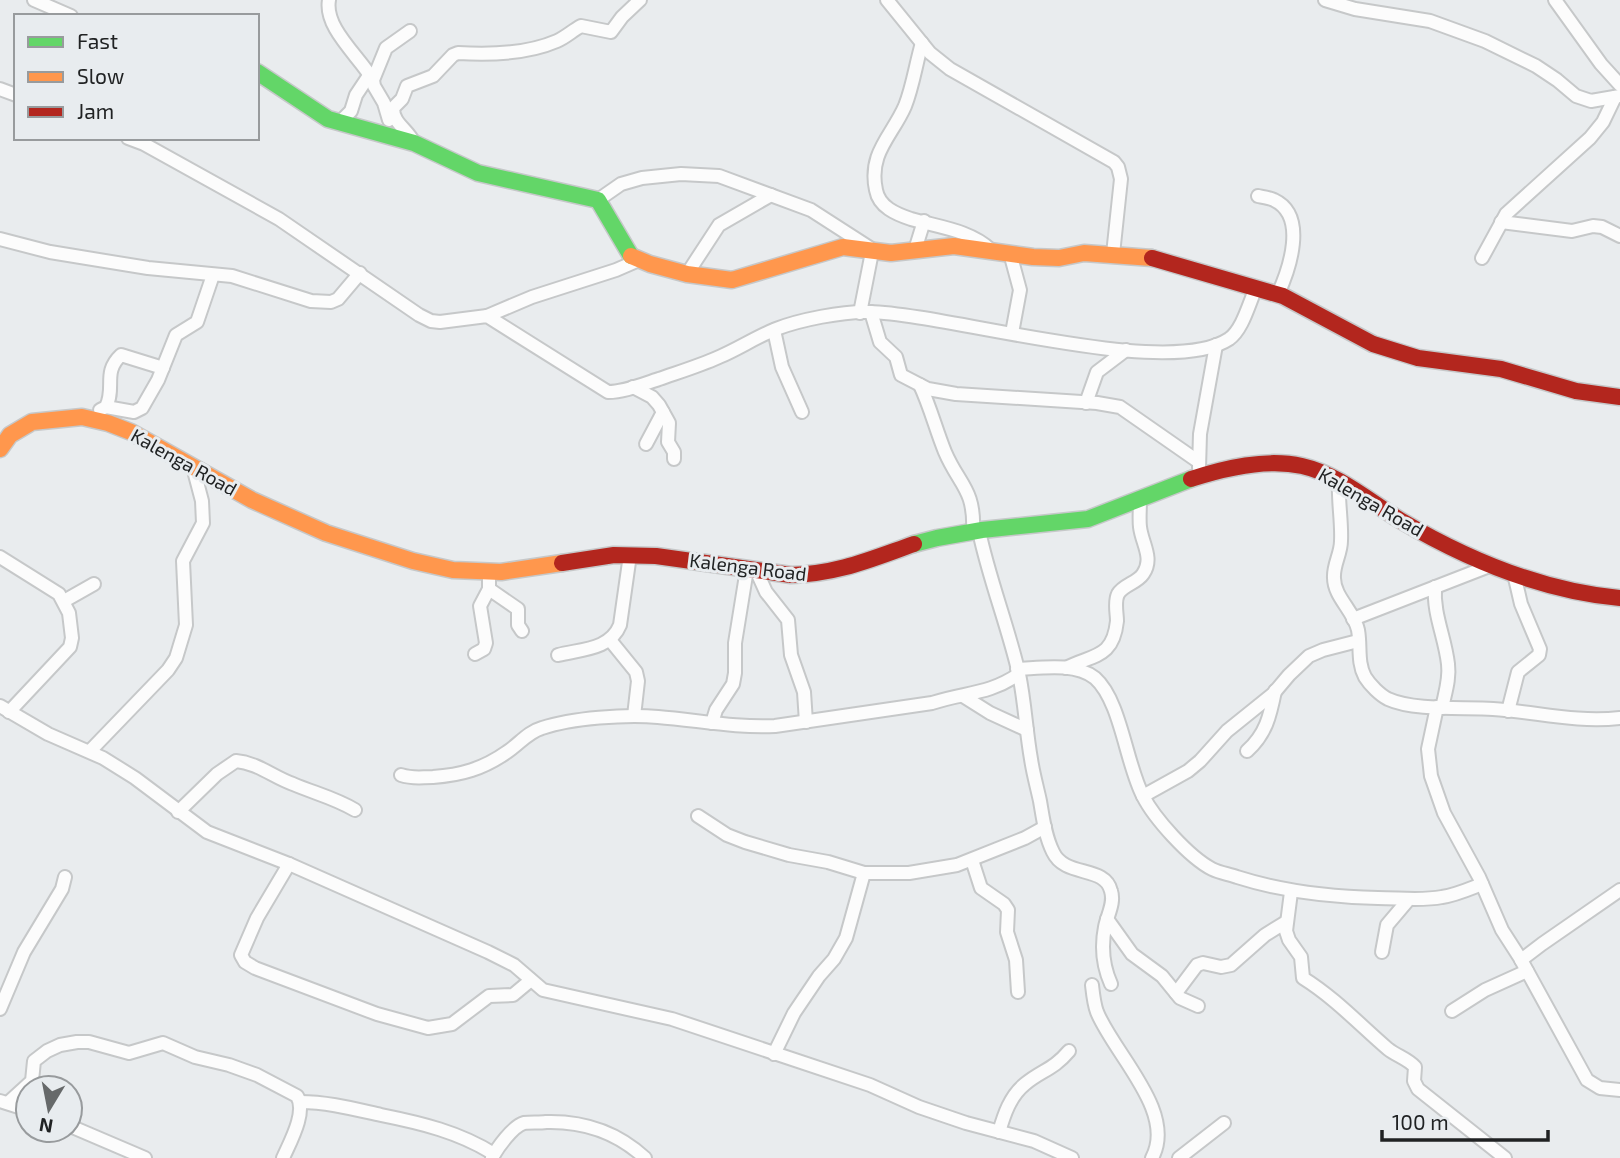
<svg xmlns="http://www.w3.org/2000/svg" width="1620" height="1158" viewBox="0 0 1620 1158" font-family="'Exo 2',sans-serif">
  <rect width="100%" height="100%" fill="#e9ecee"/>
  <g fill="none" stroke-linecap="round" stroke-linejoin="round">
    <!-- street casing -->
    <g stroke="#c6c8c9" stroke-width="16">
      <g id="street">
        <path d="M34,0L71,16"/>
        <path d="M329,0C324,28 359,56 373,80"/>
        <path d="M887,0L930,53L950,69L1114,162L1118,167L1121,179L1113,254"/>
        <path d="M1325,0L1355,9L1430,21L1485,41L1536,66L1557,80L1576,96L1591,101L1620,96"/>
        <path d="M1555,0L1601,64L1620,85"/>
        <path d="M922,43C916,63 913,86 905,106C892,136 868,153 876,190C879,207 896,214 911,219C938,227 970,230 991,250"/>
        <path d="M0,89L16,95"/>
        <path d="M389,120L384,103L374,86L373,80L386,48L410,31"/>
        <path d="M339,123L351,111L356,95L370,74"/>
        <path d="M128,138L144,144L279,219L419,315L431,321L440,322L487,316L608,392C625,392 643,384 659,379C679,372 699,366 719,357C738,349 756,337 776,329C799,320 843,311 869,312C950,314 1167,380 1229,339C1243,329 1249,303 1256,288"/>
        <path d="M414,143C408,129 393,124 393,108L402,99L407,86L433,76L453,55L458,53C490,55 527,54 557,41C566,37 572,31 581,26L611,32L622,17L640,0"/>
        <path d="M1258,196C1263,197 1270,198 1274,200C1308,216 1289,270 1278,294"/>
        <path d="M598,200L621,184L642,178L681,174L719,176L811,210L870,248"/>
        <path d="M1501,222L1572,231L1593,226L1602,227L1620,236"/>
        <path d="M0,239L50,252L148,268L232,276L311,301L331,302L338,299L360,273"/>
        <path d="M915,250L924,221"/>
        <path d="M1010,253L1020,290L1012,333"/>
        <path d="M1482,258L1506,214L1590,138L1603,122L1615,97"/>
        <path d="M687,274L719,225L771,195"/>
        <path d="M871,312L880,342L896,357L901,375L928,389L956,394L1097,403L1120,407L1199,462"/>
        <path d="M860,313L872,252"/>
        <path d="M487,316L532,297L616,270L639,260"/>
        <path d="M774,330L782,367L802,412"/>
        <path d="M920,385C930,406 936,430 945,452C959,485 975,489 973,531"/>
        <path d="M633,387L652,397L659,405L669,423L668,442L674,452V459"/>
        <path d="M1086,403L1097,372L1126,350"/>
        <path d="M106,407L134,412L142,408L158,380L176,335L197,322L213,275"/>
        <path d="M100,410L106,407C116,387 102,373 121,355L163,368"/>
        <path d="M646,444L663,412"/>
        <path d="M1199,468L1200,434L1216,345"/>
        <path d="M1339,483C1338,502 1342,522 1341,541C1341,554 1333,565 1334,578C1334,597 1354,611 1358,630C1361,646 1357,662 1365,677C1370,685 1380,695 1388,699C1414,711 1464,707 1493,709C1537,712 1576,723 1620,718"/>
        <path d="M979,531C989,579 1008,626 1019,674C1025,703 1026,731 1031,759C1033,773 1037,787 1040,801C1043,818 1045,836 1053,852C1065,878 1105,865 1111,891C1115,903 1107,916 1105,927C1101,947 1103,966 1111,984"/>
        <path d="M0,557L59,594L69,613L72,638L70,647L9,712"/>
        <path d="M756,570L766,592L788,620L791,655L804,692L806,722"/>
        <path d="M1435,587C1433,614 1445,637 1448,664C1450,679 1445,693 1442,708"/>
        <path d="M489,589L518,609V625L522,631"/>
        <path d="M64,601L94,584"/>
        <path d="M1353,619L1492,565"/>
        <path d="M610,640L636,672L638,681L634,716"/>
        <path d="M475,654L484,649L486,643L480,606L489,589V571"/>
        <path d="M558,655C581,649 610,650 620,625L630,555"/>
        <path d="M1066,668C1093,654 1113,659 1117,621C1117,613 1114,602 1118,594C1123,585 1137,583 1143,574C1154,558 1142,544 1140,527C1139,519 1140,509 1140,500"/>
        <path d="M1017,669C1041,668 1075,662 1095,678C1121,701 1126,764 1143,796C1154,818 1189,857 1212,869C1220,873 1229,874 1237,877C1284,892 1329,897 1378,898C1400,898 1421,901 1442,897C1456,895 1469,889 1482,884"/>
        <path d="M963,696L990,713L1027,730"/>
        <path d="M0,706L48,734L103,758L135,778L207,832L289,864L488,952L514,965L543,990L672,1019L870,1085L919,1107L966,1123L1034,1141L1072,1158"/>
        <path d="M1437,707L1428,749L1431,776L1444,813L1479,877L1502,930L1520,958L1587,1080L1600,1088L1620,1090"/>
        <path d="M1508,711L1518,672L1539,655L1540,649L1521,604L1514,574"/>
        <path d="M712,723L716,710L733,684L735,673V643L747,569"/>
        <path d="M90,751L168,670L176,658L186,625L183,561L203,523L202,501L193,467"/>
        <path d="M1247,751C1266,734 1270,716 1275,691"/>
        <path d="M401,775C413,779 421,777 433,777C461,775 483,769 507,752C519,744 528,732 542,728C572,718 626,714 658,717C697,720 736,728 775,726L932,703C965,692 988,695 1019,674"/>
        <path d="M1143,796L1188,771L1200,761L1227,731L1273,694L1289,675L1309,656L1323,650L1358,641"/>
        <path d="M178,812L217,774L236,761C258,763 273,777 293,784C314,793 335,798 355,810"/>
        <path d="M698,816L727,835L745,842L789,855L828,862L864,873H909L957,865L1025,838L1045,827"/>
        <path d="M972,860L981,888L1004,904L1008,910L1007,932L1016,960L1018,992"/>
        <path d="M289,864L257,918L241,955L245,962L255,968L377,1014L428,1028L452,1024L489,996L513,995L531,980"/>
        <path d="M1291,892L1286,931L1289,940L1301,957L1303,978C1335,998 1360,1025 1388,1049C1397,1056 1408,1059 1415,1067L1414,1081L1418,1089L1505,1158"/>
        <path d="M1107,919L1132,954L1162,976L1180,998L1198,1006"/>
        <path d="M1382,952L1387,925L1409,899"/>
        <path d="M1521,960L1542,944L1620,890"/>
        <path d="M1092,985C1093,994 1094,1004 1097,1012C1114,1054 1177,1112 1152,1158"/>
        <path d="M1176,993L1197,965L1203,963L1221,967L1231,965L1265,935L1286,922"/>
        <path d="M0,1009L24,952L62,889L65,877"/>
        <path d="M1452,1011L1485,990L1527,971"/>
        <path d="M774,1054L794,1013L819,976L834,959L846,938L864,873"/>
        <path d="M0,1101L28,1110"/>
        <path d="M9,1102L32,1081L34,1061L47,1051L60,1045L77,1042H89L129,1053L163,1043L195,1057L229,1065L257,1075L297,1096C307,1112 290,1142 283,1158"/>
        <path d="M300,1102C328,1102 354,1109 381,1115C421,1123 459,1132 494,1154"/>
        <path d="M70,1126L145,1158"/>
        <path d="M999,1132C1004,1115 1010,1096 1025,1084C1042,1070 1053,1070 1069,1051"/>
        <path d="M492,1158C497,1148 513,1126 524,1123C531,1122 539,1123 546,1122C583,1121 617,1132 645,1158"/>
        <path d="M1179,1158L1224,1123"/>
      </g>
    </g>
    <!-- fast casing -->
    <g stroke="#c6c8c9" stroke-width="19">
      <g id="fast">
        <path d="M257,72L328,119L414,143L478,173L598,200L631,256"/>
        <path d="M914,544L937,538L982,530L1088,519L1191,479"/>
      </g>
    </g>
    <!-- slow casing -->
    <g stroke="#c6c8c9" stroke-width="19">
      <g id="slow">
        <path d="M631,256L650,264L687,274L732,280L843,247L891,253L954,246L1033,257L1059,258L1084,253L1152,258"/>
        <path d="M0,449L10,435L32,422L82,417L108,423L131,432L252,500L326,533L413,561L453,570L501,572L562,563"/>
      </g>
    </g>
    <!-- jam casing -->
    <g stroke="#c6c8c9" stroke-width="19">
      <g id="jam">
        <path d="M1152,258L1283,296L1373,344L1418,358L1501,369L1576,391L1620,397"/>
        <path d="M1191,479C1225,468 1266,458 1302,466C1338,474 1369,501 1400,520C1468,560 1541,591 1620,598"/>
        <path d="M562,563L614,555L656,556L791,575C838,574 871,559 914,544"/>
      </g>
    </g>
    <!-- street -->
    <use href="#street" stroke="#fcfcfc" stroke-width="12"/>
    <!-- fast -->
    <use href="#fast" stroke="#63d668" stroke-width="16"/>
    <!-- slow -->
    <use href="#slow" stroke="#ff974d" stroke-width="16"/>
    <!-- jam -->
    <use href="#jam" stroke="#b3261e" stroke-width="16"/>
  </g>
  <g text-anchor="middle" stroke-width="6" stroke-linejoin="round" paint-order="stroke">
    <!-- street labels -->
    <g font-size="19" fill="#202223" stroke="#e8ecef">
      <text transform="translate(184 462) rotate(29)" y="7">Kalenga Road</text>
      <text transform="translate(1371 502) rotate(30)" y="7">Kalenga Road</text>
      <text transform="translate(748 567) rotate(7)" y="7">Kalenga Road</text>
    </g>
  </g>
  <!-- legend -->
  <rect x="14" y="14" width="245" height="126" fill="#e8ecef" stroke="#989b9d" stroke-width="2"/>
  <rect x="28" y="37" width="35" height="10" fill="#63d668" stroke="#989b9d" stroke-width="2"/>
  <text x="77" y="49" font-size="21" fill="#202223">Fast</text>
  <rect x="28" y="72" width="35" height="10" fill="#ff974d" stroke="#989b9d" stroke-width="2"/>
  <text x="77" y="84" font-size="21" fill="#202223">Slow</text>
  <rect x="28" y="107" width="35" height="10" fill="#b3261e" stroke="#989b9d" stroke-width="2"/>
  <text x="77" y="119" font-size="21" fill="#202223">Jam</text>
  <!-- north arrow -->
  <g transform="translate(49 1109) rotate(190)"><circle r="33" fill="#e8ecef" stroke="#989b9d" stroke-width="2"/>
  <path d="M0-5L12 26L0 18L-12 26Z" fill="#66696a"/>
  <text y="-10" font-size="19" font-weight="bold" text-anchor="middle" fill="#202223">N</text>
  </g>
  <!-- scale -->
  <path d="M1382 1130v10h166v-10" fill="none" stroke="#202223" stroke-width="3.5"/>
  <text x="1392" y="1130" font-size="21" fill="#202223" stroke="#e8ecef" stroke-width="5" paint-order="stroke">100 m</text>
</svg>
